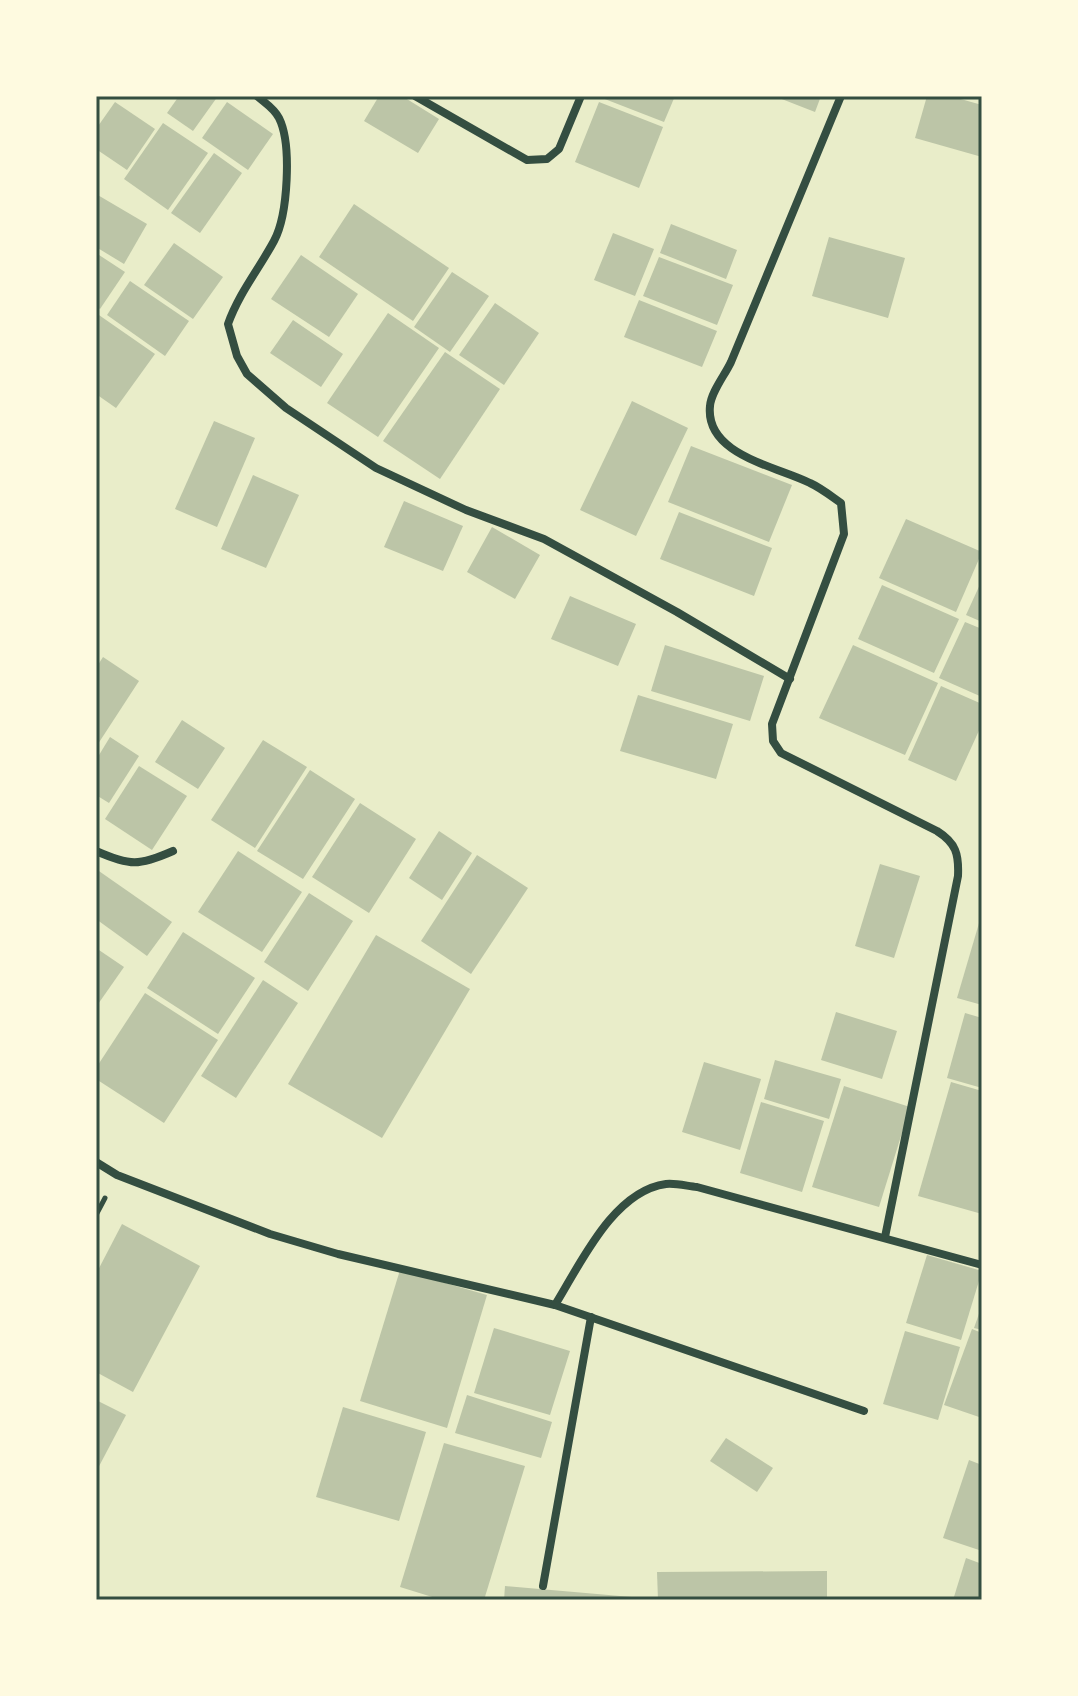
<svg xmlns="http://www.w3.org/2000/svg" width="1078" height="1696" viewBox="0 0 1078 1696" font-family="'DejaVu Sans',sans-serif">
  <rect width="100%" height="100%" fill="#e9edc9"/>
  <!-- building -->
  <g fill="#bcc5a7">
    <path d="M179,96H218L193,131L167,113Z"/>
    <path d="M379,96H402L439,119L418,153L364,121Z"/>
    <path d="M597,96H675L664,122Z"/>
    <path d="M774,96H821L815,112Z"/>
    <path d="M927,96H950L982,105V157L915,138Z"/>
    <path d="M115,102L155,129L127,170L96,149V129Z"/>
    <path d="M227,102L273,134L248,170L202,138Z"/>
    <path d="M599,102L663,127L639,188L575,162Z"/>
    <path d="M163,123L208,153L168,210L124,179Z"/>
    <path d="M214,153L242,173L200,233L171,213Z"/>
    <path d="M96,194L147,224L124,264L96,247Z"/>
    <path d="M354,204L449,268L413,321L319,257Z"/>
    <path d="M671,224L737,250L726,279L660,253Z"/>
    <path d="M613,233L654,249L635,296L594,280Z"/>
    <path d="M829,237L905,258L888,318L812,296Z"/>
    <path d="M174,243L223,277L193,319L144,285Z"/>
    <path d="M96,253L125,272L100,309L96,306Z"/>
    <path d="M301,255L358,294L329,337L271,299Z"/>
    <path d="M659,257L733,285L717,325L643,296Z"/>
    <path d="M452,272L489,296L450,352L414,327Z"/>
    <path d="M130,281L189,321L165,356L107,315Z"/>
    <path d="M639,300L717,331L702,367L624,337Z"/>
    <path d="M495,303L539,333L504,385L459,355Z"/>
    <path d="M96,313L155,354L116,408L96,394Z"/>
    <path d="M388,313L439,348L378,437L327,403Z"/>
    <path d="M293,320L343,354L321,387L270,353Z"/>
    <path d="M445,352L500,389L440,479L383,441Z"/>
    <path d="M632,401L688,428L636,536L580,510Z"/>
    <path d="M214,421L255,438L217,527L175,509Z"/>
    <path d="M691,446L792,485L769,542L668,502Z"/>
    <path d="M253,475L299,495L266,568L221,549Z"/>
    <path d="M404,501L463,526L443,571L384,547Z"/>
    <path d="M679,512L772,548L754,596L660,559Z"/>
    <path d="M906,519L982,552L956,612L879,578Z"/>
    <path d="M492,527L540,555L515,599L467,572Z"/>
    <path d="M982,580V622L966,615Z"/>
    <path d="M882,585L959,619L934,673L858,639Z"/>
    <path d="M570,596L636,624L618,666L551,639Z"/>
    <path d="M965,622L982,629V697L939,678Z"/>
    <path d="M665,645L764,676L750,721L651,691Z"/>
    <path d="M853,645L938,683L905,755L819,718Z"/>
    <path d="M103,657L139,681L96,747V668Z"/>
    <path d="M941,686L982,704V724L956,781L908,760Z"/>
    <path d="M638,695L733,724L716,779L620,751Z"/>
    <path d="M182,720L225,748L198,789L155,762Z"/>
    <path d="M110,737L139,756L109,803L96,795V760Z"/>
    <path d="M263,740L307,767L255,848L211,820Z"/>
    <path d="M139,766L187,796L152,850L105,819Z"/>
    <path d="M310,770L355,799L303,879L257,851Z"/>
    <path d="M360,803L416,839L369,913L312,877Z"/>
    <path d="M439,831L472,853L442,900L409,878Z"/>
    <path d="M238,851L302,892L262,952L198,912Z"/>
    <path d="M477,855L528,888L471,974L421,941Z"/>
    <path d="M880,864L920,876L894,958L855,946Z"/>
    <path d="M96,869L172,922L147,956L96,919Z"/>
    <path d="M309,893L353,921L308,991L264,962Z"/>
    <path d="M982,913V1005L957,998Z"/>
    <path d="M183,932L255,978L218,1034L147,988Z"/>
    <path d="M376,935L470,989L382,1138L288,1084Z"/>
    <path d="M96,948L124,967L96,1007Z"/>
    <path d="M263,980L298,1003L236,1098L201,1076Z"/>
    <path d="M145,993L218,1040L164,1123L96,1079V1068Z"/>
    <path d="M836,1012L897,1031L882,1079L821,1060Z"/>
    <path d="M965,1013L982,1018V1088L947,1078Z"/>
    <path d="M775,1060L841,1079L829,1119L764,1099Z"/>
    <path d="M704,1062L761,1079L740,1150L682,1132Z"/>
    <path d="M951,1082L982,1091V1214L918,1196Z"/>
    <path d="M844,1086L910,1107L879,1207L812,1187Z"/>
    <path d="M761,1102L824,1121L802,1192L740,1173Z"/>
    <path d="M122,1224L200,1266L133,1392L96,1372V1274Z"/>
    <path d="M927,1255L982,1271L961,1340L906,1323Z"/>
    <path d="M400,1270L487,1295L447,1428L360,1401Z"/>
    <path d="M982,1305V1330L974,1328Z"/>
    <path d="M494,1328L570,1351L550,1415L474,1393Z"/>
    <path d="M972,1329L982,1333V1418L944,1405Z"/>
    <path d="M905,1331L960,1347L938,1420L883,1404Z"/>
    <path d="M467,1395L552,1422L541,1458L455,1433Z"/>
    <path d="M96,1400L126,1415L96,1472Z"/>
    <path d="M343,1407L426,1432L399,1521L316,1497Z"/>
    <path d="M726,1438L773,1468L757,1492L710,1461Z"/>
    <path d="M444,1443L525,1466L484,1600H442L400,1587Z"/>
    <path d="M969,1460L982,1465V1551L943,1538Z"/>
    <path d="M966,1558L982,1564V1600H953Z"/>
    <path d="M827,1571V1600H658L657,1572Z"/>
    <path d="M505,1586L643,1598V1600H504Z"/>
  </g>
  <g fill="none" stroke-linecap="round" stroke-linejoin="round">
    <!-- path -->
    <path stroke="#344e41" stroke-width="5" d="M96,1215L105,1198"/>
    <!-- minor -->
    <g stroke="#344e41" stroke-width="8">
      <path d="M257,96C265,103 274,108 279,118C292,144 288,215 274,241C259,269 239,293 228,324L237,356L247,374L286,408L376,468L466,510L544,539L677,612L790,679"/>
      <path d="M415,96L527,160L547,159L559,149L581,96"/>
      <path d="M841,96L731,362C725,375 711,392 710,406C705,455 776,466 810,483C821,488 831,496 841,503L844,534L772,724L773,741L781,753L937,831C956,843 959,854 958,876L885,1237"/>
      <path d="M96,851C130,866 139,866 173,851"/>
      <path d="M96,1162L117,1175L270,1234L338,1254L555,1305C580,1265 613,1191 666,1184C676,1183 687,1186 697,1187L982,1265"/>
      <path d="M555,1305L864,1411"/>
      <path d="M543,1586L591,1317"/>
    </g>
  </g>
  <!-- border -->
  <rect width="1078" height="1696" fill="none" stroke="#fefae0" stroke-width="196"/>
  <rect x="98" y="98" width="882" height="1500" fill="none" stroke="#344e41" stroke-width="3"/>
</svg>
